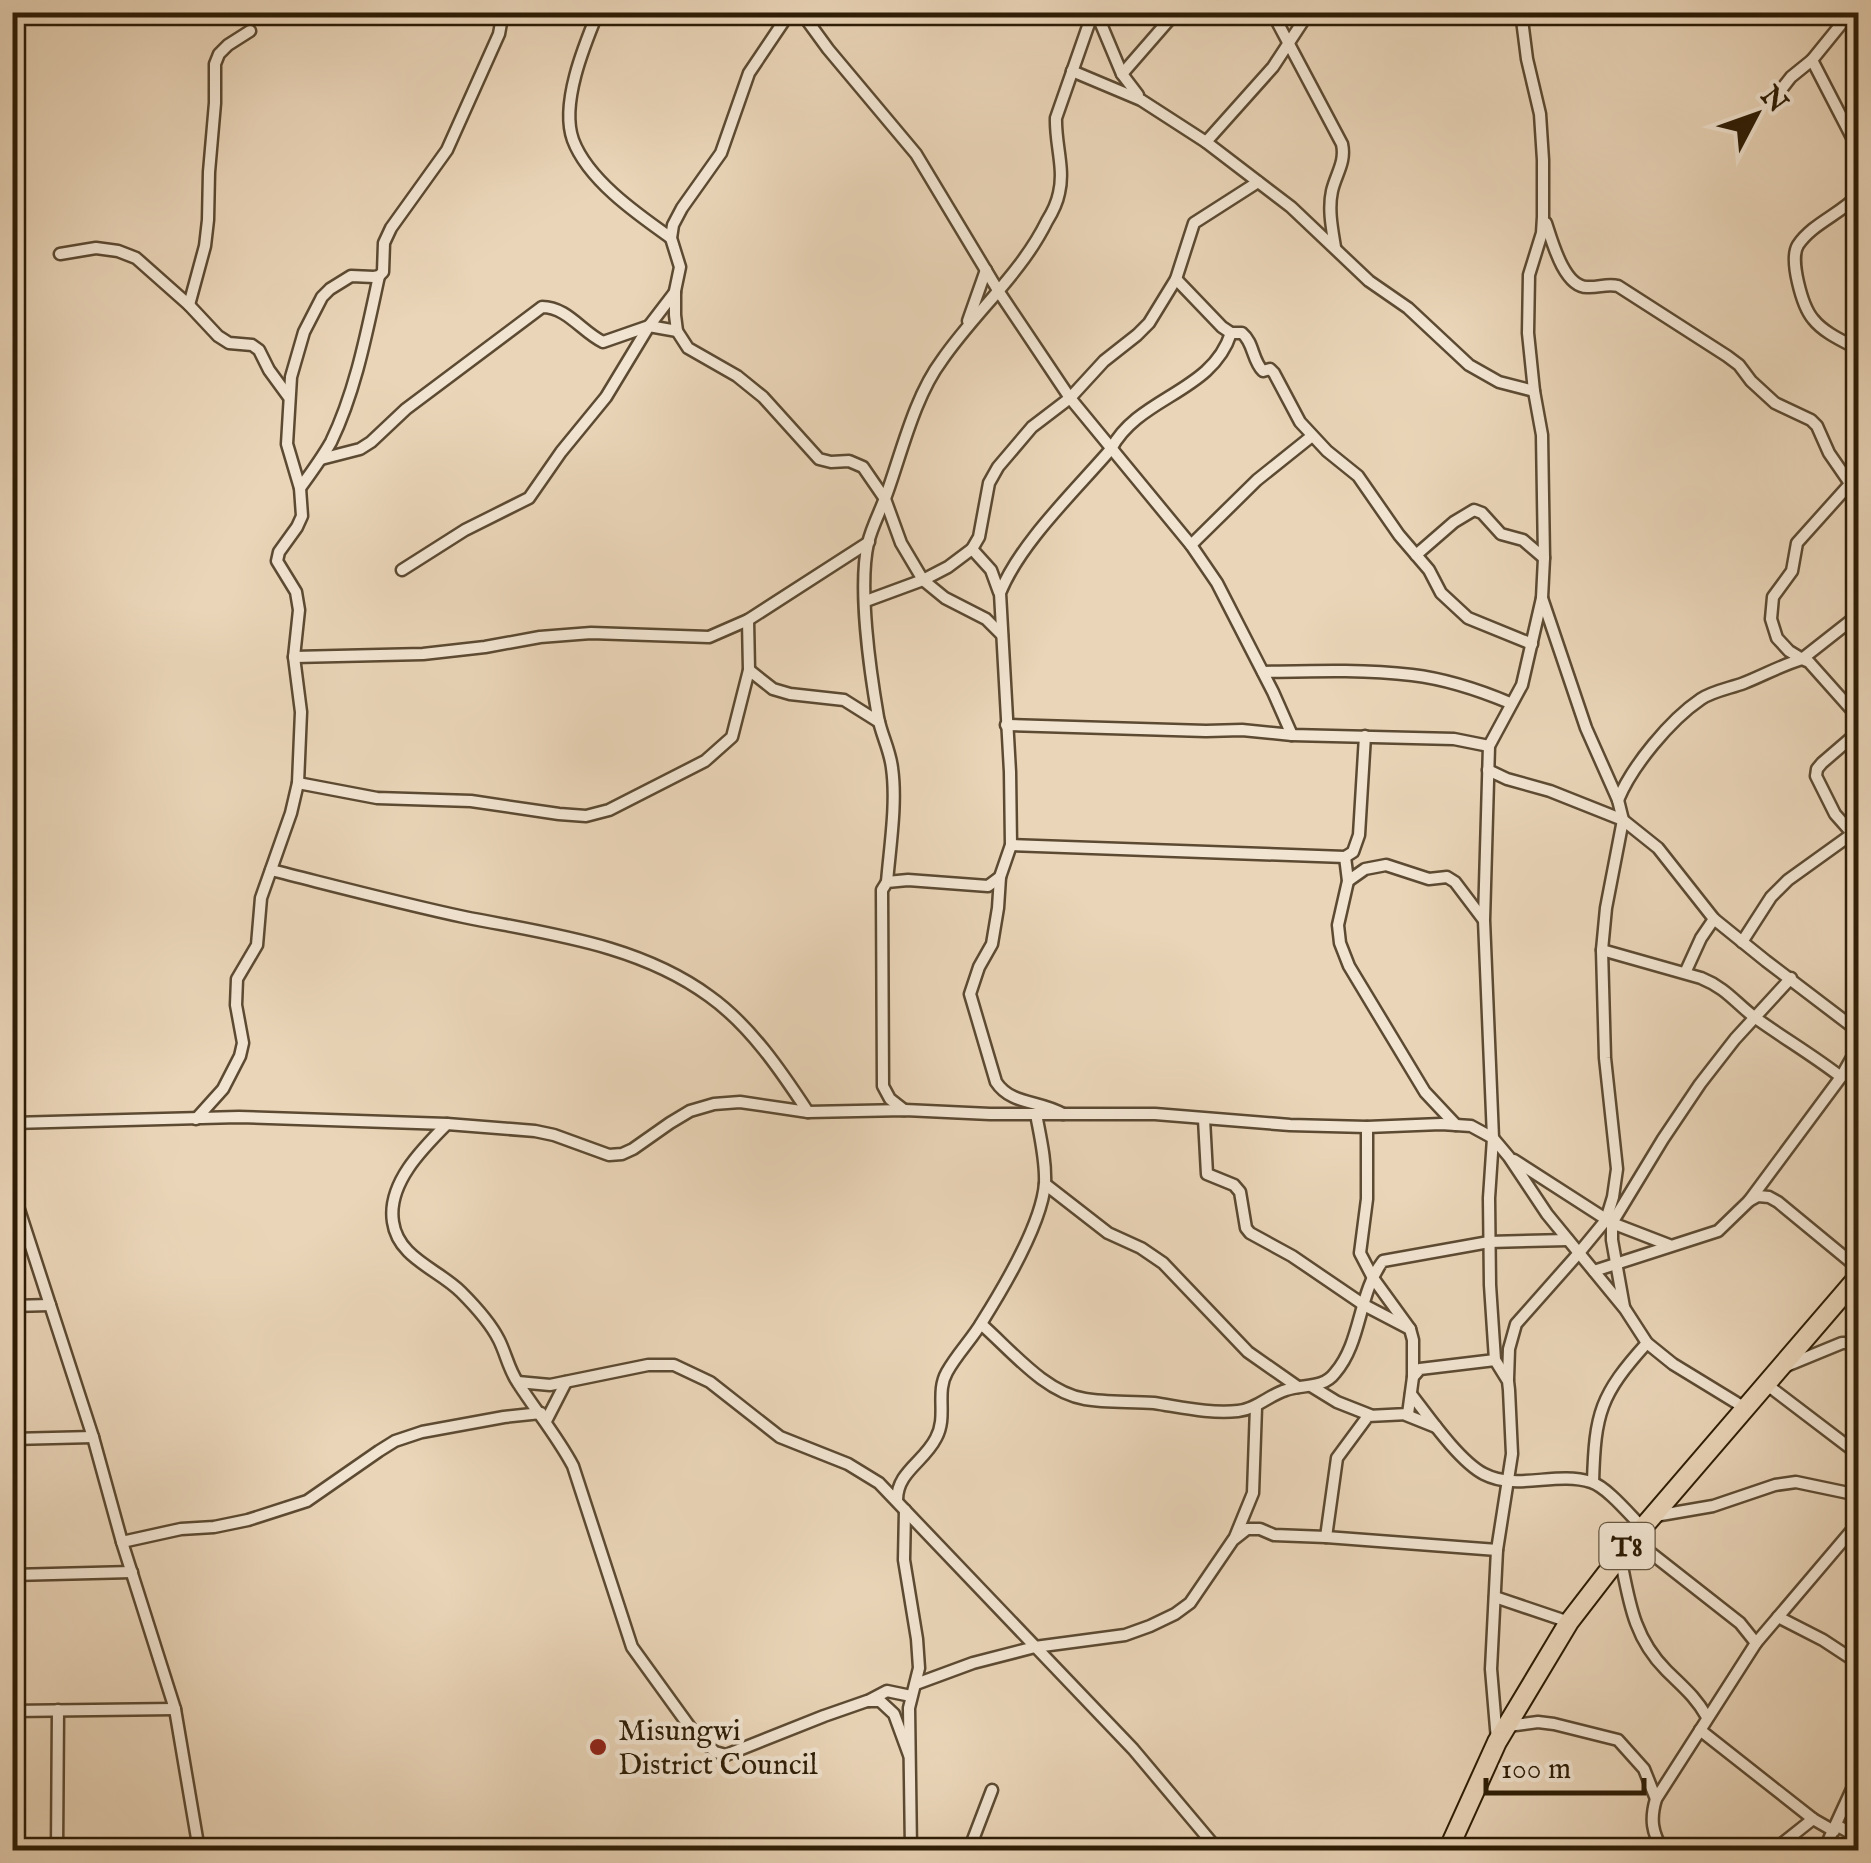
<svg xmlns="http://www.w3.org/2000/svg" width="1871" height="1863" viewBox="0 0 1871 1863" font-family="'IM FELL English',serif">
  <rect width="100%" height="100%" fill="#ead5b8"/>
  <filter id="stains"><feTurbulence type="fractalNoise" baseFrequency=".002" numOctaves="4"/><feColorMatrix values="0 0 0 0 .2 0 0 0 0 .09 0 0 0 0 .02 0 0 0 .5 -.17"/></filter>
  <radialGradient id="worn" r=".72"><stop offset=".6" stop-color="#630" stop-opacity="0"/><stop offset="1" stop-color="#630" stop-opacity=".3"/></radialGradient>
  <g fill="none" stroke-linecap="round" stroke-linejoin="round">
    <!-- street casing -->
    <g stroke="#5c4a32" stroke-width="15">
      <g id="street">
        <path d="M598,12C584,46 560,104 573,140C588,180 637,214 671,238"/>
        <path d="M790,12L749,73L721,153L682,208L673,225L671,238L680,267L675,291V315L677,331L688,348L737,376L763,397L819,459L831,462L849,461L863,467L885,499L901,543L923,580L945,598L986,619L1002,635"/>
        <path d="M801,12L828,49L916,154L999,292L1070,398L1191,545L1217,583L1273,692L1292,735"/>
        <path d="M1096,12L1122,74L1138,95"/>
        <path d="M1272,12L1342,144C1346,162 1336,174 1332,191C1328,209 1332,229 1335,247"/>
        <path d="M1812,60L1858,149"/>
        <path d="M1072,71L1141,100L1206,142L1291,207L1369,281L1408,308L1469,365L1499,382L1534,391"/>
        <path d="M1122,74L1176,12"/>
        <path d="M1777,95L1791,77L1812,60L1851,12"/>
        <path d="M1206,142L1273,67L1309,12"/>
        <path d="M1858,195C1841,214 1813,223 1798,245C1789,259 1802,306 1813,319C1824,333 1843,341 1858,349"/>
        <path d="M1546,223C1552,241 1564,287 1587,287C1598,288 1607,283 1618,286L1727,356L1739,365L1751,381L1775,403L1811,420L1817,426L1829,453L1858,495"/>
        <path d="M60,254L96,248L118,251L136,258L189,305L218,336L229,343L252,345L259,350L269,370L288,396"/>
        <path d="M1176,279L1222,327L1231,333H1242C1254,343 1252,360 1263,371L1270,369L1274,373L1300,422L1327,451L1358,476L1399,535L1429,570L1441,593L1468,618L1532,644"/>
        <path d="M189,305L205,246L208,220L209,172L215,103V64L219,54L228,45L250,31"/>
        <path d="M968,321L986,270"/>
        <path d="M321,459L360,449L371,442L406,409L542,307C567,307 582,332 603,342L649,326L677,331"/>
        <path d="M1858,475L1797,543L1792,571L1773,597L1771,619L1777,638L1789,651L1802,659L1858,615"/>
        <path d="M300,488C311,473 322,458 331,442C356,390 367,331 379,276"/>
        <path d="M1191,545L1257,480L1312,436"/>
        <path d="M972,549L991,570L999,592"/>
        <path d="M1416,555L1454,522L1474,510L1482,513L1501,534L1523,540L1544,558"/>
        <path d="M402,570L465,530L529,498L561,452L606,397L649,326L675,292"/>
        <path d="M866,601L923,580L948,567L972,549L979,537L989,483L998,467L1032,427L1070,398L1104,361L1137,335L1149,323L1176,279L1194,223L1258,182"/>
        <path d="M294,657L423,654L485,647L540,637L591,633L709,637L748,620L869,542"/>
        <path d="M749,670L773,689L790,694L844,700L879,722"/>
        <path d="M1263,672C1312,671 1363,669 1412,675C1446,679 1479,690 1510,703"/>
        <path d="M1006,725L1206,731L1242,730L1292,735L1454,739L1489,746"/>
        <path d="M1858,732L1822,763L1817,769L1816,776L1835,814L1858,840"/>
        <path d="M1488,770L1507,779L1550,791L1623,820L1658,848L1714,919L1766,961L1858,1031"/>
        <path d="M298,783L377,798L471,801L559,814L586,816L609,810L705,761L732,737L749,670L748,620"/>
        <path d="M1618,800C1632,766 1670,720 1701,699C1713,691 1731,688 1744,683C1764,675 1782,665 1802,659L1809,662L1858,717"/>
        <path d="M1011,845L1345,857L1353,852L1359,835L1365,736"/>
        <path d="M1345,857L1348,881L1338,925L1340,943L1349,966L1425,1092L1456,1125"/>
        <path d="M271,870C335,886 399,903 464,917C548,934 638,944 709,996C750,1025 781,1071 808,1112"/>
        <path d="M1000,877L998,908L992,944L979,967L970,994L996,1082C1011,1105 1039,1100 1063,1114"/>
        <path d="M1348,881L1365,869L1386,865L1429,879L1447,877L1455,882L1483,919"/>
        <path d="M887,882C890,846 897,803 892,768C890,750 881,734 878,717C870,671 858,587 868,543C872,526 881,510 887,493C902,451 915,396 942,360C975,312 1021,274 1047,221C1052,213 1057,203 1059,193C1065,169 1055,143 1056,118L1093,12"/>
        <path d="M1742,942L1771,897L1788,880L1852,834"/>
        <path d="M1602,950L1701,978C1728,989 1736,1004 1757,1019C1785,1039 1814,1056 1841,1077"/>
        <path d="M1685,973L1701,938L1714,919"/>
        <path d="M904,1110L890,1099L883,1086L882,890L887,882L908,880L988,886L1000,877L1011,845L1010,772L1000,593C1020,543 1075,491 1111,449C1139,396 1212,393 1231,333"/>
        <path d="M196,1119L223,1089L240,1056L243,1043L236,1005L237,979L257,945L261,898L291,813L298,783L301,712L294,657L299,610L296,592L277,561L279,552L297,527L302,516L300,488L287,444L291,377L304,332L322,297L330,289L351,276L374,277L379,276L383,272L384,243L391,228L447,150L499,34L503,12"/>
        <path d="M1204,1119L1207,1174L1234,1185L1240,1192L1246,1228L1250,1233L1292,1256L1364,1305L1410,1329"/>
        <path d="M12,1123L239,1117L447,1124L535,1131L554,1135L609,1155L622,1154L633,1149L670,1123L690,1111L714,1104L740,1102L808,1112L905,1110L990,1114H1155L1290,1125L1367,1127L1441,1124L1471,1126L1493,1138L1509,1157L1547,1214L1625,1309L1647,1343L1673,1364L1745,1408"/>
        <path d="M447,1124C422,1149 387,1184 393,1222C398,1258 438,1269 461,1292C475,1306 490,1322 499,1340C506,1354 509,1370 518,1383C536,1411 557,1436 573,1466L632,1647L692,1730L715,1752L726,1755L824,1716L867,1701H880L894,1714L909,1755"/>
        <path d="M1367,1127V1199L1360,1253L1373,1278L1410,1329L1413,1340V1377"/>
        <path d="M1514,1160L1612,1223L1669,1245"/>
        <path d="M1045,1184L1108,1233L1141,1248L1163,1263L1248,1352L1298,1387"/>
        <path d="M12,1188L93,1437L122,1542L175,1709L199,1850"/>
        <path d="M1749,1201L1841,1077L1858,1047"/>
        <path d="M1594,1271L1718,1231L1749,1201L1758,1196L1769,1197L1778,1202L1858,1268"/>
        <path d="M12,1306L50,1305"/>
        <path d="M1624,1307L1612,1240V1223L1663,1139L1700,1084L1735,1039L1791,978"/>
        <path d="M981,1324C1011,1350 1044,1392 1085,1399C1107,1403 1132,1401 1154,1403C1181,1407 1210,1414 1238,1411C1257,1409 1269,1395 1286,1390C1303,1384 1323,1389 1335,1373C1362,1342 1358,1293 1383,1261L1489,1242L1568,1240"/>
        <path d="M1786,1366L1842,1343H1847L1858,1350"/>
        <path d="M1508,1379L1509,1349L1516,1324L1578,1254L1606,1220L1613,1197L1617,1169L1605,1058L1602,950L1606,908L1623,820L1618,800L1586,728L1542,598"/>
        <path d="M518,1382L550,1385L648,1365H674L710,1382L780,1437L848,1464L879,1483L1133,1749L1218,1850"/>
        <path d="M1766,1384L1858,1454"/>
        <path d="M1311,1386L1337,1402L1370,1415"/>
        <path d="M1411,1394C1428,1416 1459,1461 1484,1474C1517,1491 1556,1471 1591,1482C1607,1487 1630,1515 1643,1528"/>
        <path d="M1406,1415L1436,1427"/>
        <path d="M546,1421L566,1382"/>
        <path d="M12,1439L93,1437"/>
        <path d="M1593,1482C1595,1413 1600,1395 1647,1343"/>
        <path d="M897,1500C897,1472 924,1462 936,1438C948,1416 935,1393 947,1372C957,1354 972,1339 982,1322C1004,1287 1042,1224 1045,1183C1046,1160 1040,1136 1036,1114"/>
        <path d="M905,1510L904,1560L917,1639L919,1668L909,1708L911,1850"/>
        <path d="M1655,1516L1713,1506L1775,1485L1796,1482L1858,1495"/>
        <path d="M1235,1537L1253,1493L1256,1407"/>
        <path d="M1326,1537L1337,1458L1368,1416L1408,1414L1413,1377L1420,1369L1495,1360"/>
        <path d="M1633,1539L1740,1623L1756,1643"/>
        <path d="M122,1542L181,1529L214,1527L248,1520L307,1501L379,1451L395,1441L422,1432L504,1417L541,1413"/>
        <path d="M1620,1556C1629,1600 1633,1637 1666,1670C1683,1687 1695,1696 1707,1717"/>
        <path d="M12,1575L132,1572"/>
        <path d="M1495,1597L1569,1622"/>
        <path d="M1778,1617L1823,1640L1858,1663"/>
        <path d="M916,1684L973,1663L1035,1647L1125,1635L1150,1626L1175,1614L1190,1603L1233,1540L1247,1529H1260L1274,1535L1326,1537L1497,1550"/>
        <path d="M868,1701L887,1691L911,1696"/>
        <path d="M12,1711L175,1709"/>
        <path d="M1508,1726L1538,1722L1554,1724L1618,1740L1644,1769L1656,1799"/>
        <path d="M1700,1730L1813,1819L1834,1831"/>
        <path d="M1497,1740L1491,1669L1497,1550L1512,1454L1509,1390L1508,1381L1495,1360L1490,1285L1489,1198L1493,1138L1484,920L1489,746L1522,685L1542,598L1544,558L1542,435L1534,391L1528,333L1529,275L1542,233L1543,217V160L1540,114L1527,59L1521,12"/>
        <path d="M1836,1825L1858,1837"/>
        <path d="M57,1850L58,1710"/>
        <path d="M969,1850L992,1790"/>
        <path d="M1663,1850C1652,1833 1650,1819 1656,1799L1756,1643L1858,1523"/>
        <path d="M1774,1850L1813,1819"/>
        <path d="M1824,1850L1858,1776"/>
      </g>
    </g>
    <!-- highway casing -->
    <g stroke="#2c1c05" stroke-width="22">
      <path id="highway" d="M1448,1850L1497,1742L1569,1622L1633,1539L1858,1277"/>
    </g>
    <!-- street -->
    <use href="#street" stroke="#f1e4d1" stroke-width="10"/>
    <!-- highway -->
    <use href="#highway" stroke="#ead5b8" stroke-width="18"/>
  </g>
  <!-- markers -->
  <circle fill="#8f2418" stroke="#f1e4d1" stroke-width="4" cx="598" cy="1747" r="10"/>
  <g text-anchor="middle" stroke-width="9" stroke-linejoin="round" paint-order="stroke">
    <!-- shield labels -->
    <rect fill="#f1e4d1" stroke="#675842" stroke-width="2.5" x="1599.5" y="1523" width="55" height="46" rx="8"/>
    <g font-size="28" font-weight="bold" fill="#2c1c05">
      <text x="1627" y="1556">T8</text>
    </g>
    <!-- poi labels -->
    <g font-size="30" fill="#2c1c05" stroke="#f1e4d1" text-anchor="start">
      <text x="618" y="1740">Misungwi<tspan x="618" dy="34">District Council</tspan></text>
    </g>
  </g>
  <!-- margin -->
  <rect width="1871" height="1863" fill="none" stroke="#ead5b8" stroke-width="50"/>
  <rect x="15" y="15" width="1841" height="1833" fill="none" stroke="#2c1c05" stroke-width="5"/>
  <rect x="25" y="25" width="1821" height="1813" fill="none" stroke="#2c1c05" stroke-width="2.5"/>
  <!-- north arrow -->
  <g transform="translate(1756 115) rotate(49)" stroke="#f1e4d1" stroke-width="8" paint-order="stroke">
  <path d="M0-8L18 38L0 25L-18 38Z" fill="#2c1c05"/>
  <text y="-15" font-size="28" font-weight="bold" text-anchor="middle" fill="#2c1c05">N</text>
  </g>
  <!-- scale -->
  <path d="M1486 1778v15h158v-15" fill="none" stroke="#2c1c05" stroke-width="5"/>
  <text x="1501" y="1778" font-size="30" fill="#2c1c05" stroke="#f1e4d1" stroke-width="8" paint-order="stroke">100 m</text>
  <rect width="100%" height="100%" filter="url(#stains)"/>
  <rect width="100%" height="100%" fill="url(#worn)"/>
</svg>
